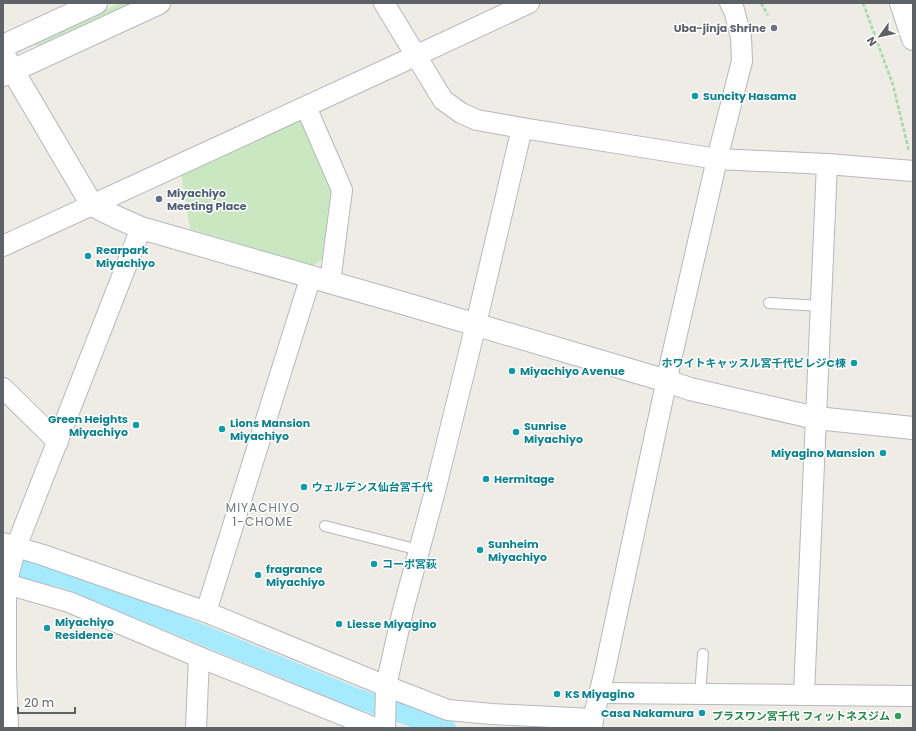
<svg xmlns="http://www.w3.org/2000/svg" width="916" height="731" viewBox="0 0 916 731" font-family="Poppins,'Noto Sans JP',sans-serif">
  <rect width="100%" height="100%" fill="#efebe5"/>
  <!-- green -->
  <g fill="#c9e7c1">
    <path d="M120,3H135L39,47H37L35,45L37,41Z"/>
    <path d="M298,121L308,125L336,194L326,257L312,266L190,229L181,173Z"/>
  </g>
  <g fill="none" stroke-linecap="round" stroke-linejoin="round">
    <!-- canal -->
    <path stroke="#a5eaff" stroke-width="20" d="M3,563L67,579L356,698L446,728"/>
    <!-- lane casing -->
    <g stroke="#b5b9bc" stroke-width="12">
      <g id="lane">
        <path d="M769,303L821,306"/>
        <path d="M325,526L419,550"/>
        <path d="M700,694L703,654"/>
      </g>
    </g>
    <!-- street casing -->
    <g stroke="#b5b9bc" stroke-width="22">
      <g id="street">
        <path d="M384,3L443,100L461,113L477,120L522,128L717,159L827,164L913,171"/>
        <path d="M306,107L342,190L330,282"/>
        <path d="M3,246L398,64L529,3"/>
        <path d="M3,388L58,442"/>
        <path d="M3,543L43,555L206,612L386,686L448,710L492,714L593,719"/>
        <path d="M3,583L69,602L199,657L375,728"/>
        <path d="M206,612L311,276"/>
        <path d="M600,693L913,696"/>
        <path d="M804,694L827,164"/>
        <path d="M8,728L6,671V584L16,547L141,228"/>
        <path d="M196,728L199,657"/>
        <path d="M385,728L386,686L403,610L434,495L476,324L522,128"/>
        <path d="M592,728L593,719L604,674L671,360L717,159L742,61L741,37L734,10L730,3"/>
      </g>
    </g>
    <!-- secondary casing -->
    <g stroke="#b3b9bd" stroke-width="24">
      <g id="secondary">
        <path d="M901,3L913,39"/>
        <path d="M3,46L96,3"/>
        <path d="M3,54L92,205L116,217L141,228L406,304L667,381L690,389L816,418L913,428"/>
        <path d="M3,75L159,3"/>
      </g>
    </g>
    <!-- path -->
    <g stroke="#a3daa6" stroke-width="2.5" stroke-dasharray="4 2" stroke-linecap="butt">
      <path d="M761,3L768,15"/>
      <path d="M863,3L893,85L909,151"/>
    </g>
    <!-- lane -->
    <use href="#lane" stroke="#fff" stroke-width="10"/>
    <!-- street -->
    <use href="#street" stroke="#fff" stroke-width="20"/>
    <!-- secondary -->
    <use href="#secondary" stroke="#fff" stroke-width="22"/>
  </g>
  <!-- markers -->
  <circle fill="#6b7280" stroke="#fff" stroke-width="1.5" cx="774" cy="28" r="4"/>
  <g fill="#0f9aa8" stroke="#fff" stroke-width="1.5">
    <circle cx="695" cy="96" r="4"/>
    <circle cx="88" cy="256" r="4"/>
    <circle cx="854" cy="363" r="4"/>
    <circle cx="512" cy="371" r="4"/>
    <circle cx="136" cy="425" r="4"/>
    <circle cx="222" cy="429" r="4"/>
    <circle cx="516" cy="432" r="4"/>
    <circle cx="883" cy="453" r="4"/>
    <circle cx="486" cy="479" r="4"/>
    <circle cx="304" cy="487" r="4"/>
    <circle cx="480" cy="550" r="4"/>
    <circle cx="374" cy="564" r="4"/>
    <circle cx="258" cy="575" r="4"/>
    <circle cx="339" cy="624" r="4"/>
    <circle cx="47" cy="628" r="4"/>
    <circle cx="557" cy="694" r="4"/>
    <circle cx="702" cy="713" r="4"/>
  </g>
  <circle fill="#5c6f8a" stroke="#fff" stroke-width="1.5" cx="159" cy="199" r="4"/>
  <circle fill="#2e9e5b" stroke="#fff" stroke-width="1.5" cx="898" cy="716" r="4"/>
  <g text-anchor="middle" stroke-width="3" stroke-linejoin="round" paint-order="stroke">
    <!-- worship labels -->
    <g font-size="11" font-weight="bold" fill="#5b616d" stroke="#fff" text-anchor="end">
      <text x="766" y="32">Uba-jinja Shrine</text>
    </g>
    <!-- culture labels -->
    <g font-size="11" font-weight="bold" fill="#0d838f" stroke="#fff" text-anchor="start">
      <text x="703" y="100">Suncity Hasama</text>
      <text x="96" y="254">Rearpark<tspan x="96" dy="13">Miyachiyo</tspan></text>
      <text x="846" y="367" text-anchor="end">ホワイトキャッスル宮千代ビレジC棟</text>
      <text x="520" y="375">Miyachiyo Avenue</text>
      <text x="128" y="423" text-anchor="end">Green Heights<tspan x="128" dy="13">Miyachiyo</tspan></text>
      <text x="230" y="427">Lions Mansion<tspan x="230" dy="13">Miyachiyo</tspan></text>
      <text x="524" y="430">Sunrise<tspan x="524" dy="13">Miyachiyo</tspan></text>
      <text x="875" y="457" text-anchor="end">Miyagino Mansion</text>
      <text x="494" y="483">Hermitage</text>
      <text x="312" y="491">ウェルデンス仙台宮千代</text>
      <text x="488" y="548">Sunheim<tspan x="488" dy="13">Miyachiyo</tspan></text>
      <text x="382" y="568">コーポ宮萩</text>
      <text x="266" y="573">fragrance<tspan x="266" dy="13">Miyachiyo</tspan></text>
      <text x="55" y="626">Miyachiyo<tspan x="55" dy="13">Residence</tspan></text>
      <text x="347" y="628">Liesse Miyagino</text>
      <text x="565" y="698">KS Miyagino</text>
      <text x="694" y="717" text-anchor="end">Casa Nakamura</text>
    </g>
    <!-- service labels -->
    <g font-size="11" font-weight="bold" fill="#4e5e75" stroke="#fff" text-anchor="start">
      <text x="167" y="197">Miyachiyo<tspan x="167" dy="13">Meeting Place</tspan></text>
    </g>
    <!-- leisure labels -->
    <g font-size="11" font-weight="bold" fill="#27864d" stroke="#fff" text-anchor="end">
      <text x="890" y="720">プラスワン宮千代 フィットネスジム</text>
    </g>
    <!-- neighbourhood labels -->
    <g font-size="12" letter-spacing="1" fill="#6d7578" stroke="#fff">
      <text x="263" y="512">MIYACHIYO<tspan x="263" dy="14">1-CHOME</tspan></text>
    </g>
  </g>
  <!-- border -->
  <rect width="916" height="731" fill="none" stroke="#5c6266" stroke-width="8"/>
  <!-- north arrow -->
  <g transform="translate(880 36) rotate(237)" stroke="#ffffff" stroke-width="3" paint-order="stroke">
  <path d="M0-3L7 15L0 10L-7 15Z" fill="#5c6266"/>
  <text y="-6" font-size="11" font-weight="bold" text-anchor="middle" fill="#5c6266">N</text>
  </g>
  <!-- scale -->
  <path d="M18 707v6h57v-6" fill="none" stroke="#5c6266" stroke-width="2"/>
  <text x="24" y="707" font-size="12" fill="#5c6266" stroke="#ffffff" stroke-width="3" paint-order="stroke">20 m</text>
</svg>
